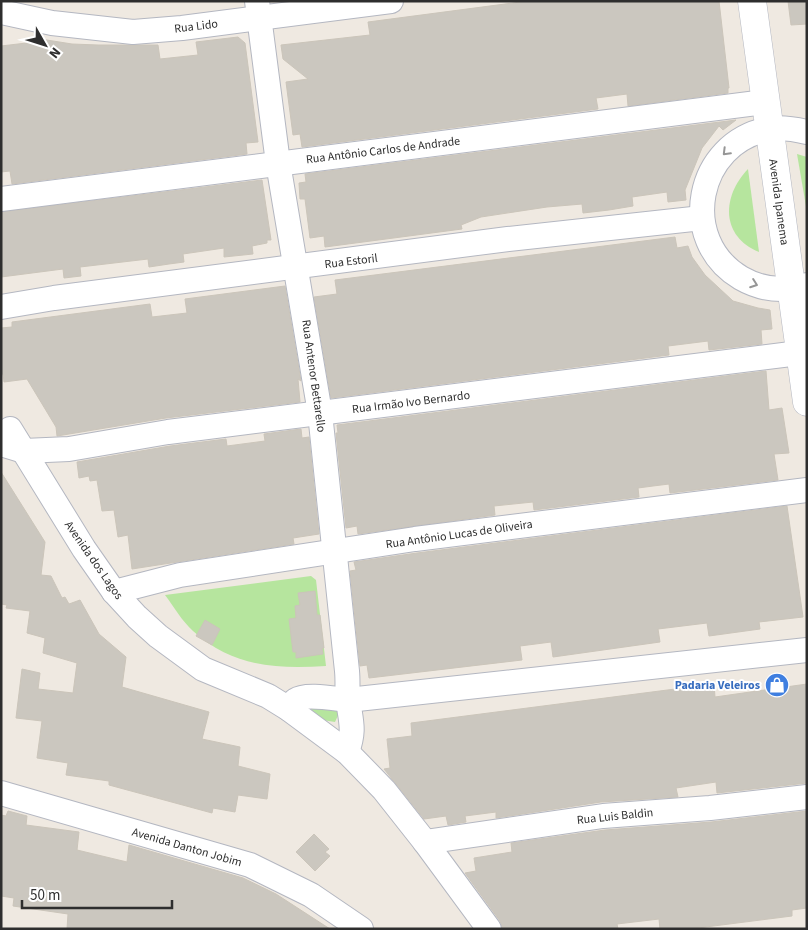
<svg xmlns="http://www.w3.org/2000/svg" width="808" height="930" viewBox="0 0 808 930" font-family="'Source Sans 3',sans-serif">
  <rect width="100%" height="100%" fill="#efe9e1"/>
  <!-- green -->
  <g fill="#b6e59e">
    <path d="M797,154L807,157V212Z"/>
    <path d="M748,169L759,252C720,236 722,196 748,169Z"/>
    <path d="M311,576L316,580L326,666C276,669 233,667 193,631C182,621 174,607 165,595Z"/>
    <path d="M309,705L342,707L335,722L316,719Z"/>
  </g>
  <!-- building -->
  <g fill="#cbc7bf" stroke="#cbc5ba">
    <path d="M528,1H719L729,88H728V93L628,106L627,94L596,98L598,109L302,147L300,134L293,135L286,82L308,79L283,59L281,45L370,35L368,22Z"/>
    <path d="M788,1H807V24L791,25Z"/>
    <path d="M238,37L245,43L258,142L246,143L247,154L12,184L10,171L1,172V46L35,42L34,38L72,44L98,45H158L160,59L198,55L196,42Z"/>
    <path d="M736,120L723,130L719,126L702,148L685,190L686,200L668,202L667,192L632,197L633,206L609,210L583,213L582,204L547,207L481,217L461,225L462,229L325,247L324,236L310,238L305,199H300L299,183L306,182L305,174Z"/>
    <path d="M262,180L271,240H267V243L252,246L253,254L224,257V248L183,254L184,262L169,264L149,267L148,259L80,267L81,276L64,278L63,269L1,277V212Z"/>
    <path d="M675,237L677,248L688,246L692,257L705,275L733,301L758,308L770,310L772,329L761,330L762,344L709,350L708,341L668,346L669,355L331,398L314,297L337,294L335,280Z"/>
    <path d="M285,286L301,381L298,379L300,402L166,418L57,436L56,427L27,379L4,382L3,374H1V328L12,327V322L150,304L152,317L187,313L185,299Z"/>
    <path d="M766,371L769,410L782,408L789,453L774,454L778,480L670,493L669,484L653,486L638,488L639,497L534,510L533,502L494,506L495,515L358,534L357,526L346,528L336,433H338L337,425Z"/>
    <path d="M301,429L302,438L309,437L319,534L293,538L294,544L132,569L128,535L118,537L114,510L102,511L97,480L90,481L89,476L79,478L77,462L170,446L226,439L227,446L265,441L264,434Z"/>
    <path d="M1,472L45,542L41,575L51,576L62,598L65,597L69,604L80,600L99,634L126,657L122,687L209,712L202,739L240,747L238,766L270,774L267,799L238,795L235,812L213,808L212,813L109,785V781L66,775L68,763L37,758L42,721L16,718L22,669L40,673L38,689L73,693L77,663L43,653L45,638L27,633L30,611L6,608L7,605L1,604Z"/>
    <path d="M787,506L803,617L759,622L760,629L709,636L707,623L658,629L660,642L553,657L551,642L520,646L522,660L369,678L367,665L360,666L350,571L356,570L354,562L417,553Z"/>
    <path d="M315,591L317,615H320L324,648H322L323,654L296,658V652H293L289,619L296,618L295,606L300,605L298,593Z"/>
    <path d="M205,620L220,629L212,645L196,636Z"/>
    <path d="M714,684L715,697L807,684V783L717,793L716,782L676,788L678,797L601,802L496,818V812L465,816L466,822L448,825L446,816L424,819L384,769L390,768L387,739L412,736L411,723Z"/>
    <path d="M8,811L27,816L26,825L79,832L77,850L127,862L129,845L243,878L276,894L330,929H67L68,914L13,906L14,898L1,896V815L6,816Z"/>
    <path d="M807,811V908L792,910V916L690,929H660L659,919L617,924L618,929H503L500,921L465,873L476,871L474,858L512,852L511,843L605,830L711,822Z"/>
    <path d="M314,834L329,849L325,852L330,856L315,871L296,852Z"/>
  </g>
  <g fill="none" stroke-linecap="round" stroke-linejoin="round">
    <!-- street casing -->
    <g stroke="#b4b7c1" stroke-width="26">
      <g id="street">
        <path d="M257,1L278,163L320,413L347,671C348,681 347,691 348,700C351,723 355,729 347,752"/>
        <path d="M1,12L52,23L133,32L182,28L391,1"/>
        <path d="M807,132C794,129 782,127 769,129C696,142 677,240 741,278C762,290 784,292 807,285"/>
        <path d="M1,199L765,102"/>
        <path d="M1,307L54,298L508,239L702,218"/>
        <path d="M10,429L84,549L114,592L137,617L158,636L203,669L268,696L289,709L347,752L384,790L425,842L489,929"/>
        <path d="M1,444L24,451L69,449L168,432L799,353"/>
        <path d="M114,592L180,575L415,539L807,490"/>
        <path d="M289,709C291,706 293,702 296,700C306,693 336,699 348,700L807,650"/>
        <path d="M1,793L250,865L311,895L361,929"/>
        <path d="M425,842L603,816L710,808L807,797"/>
      </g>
    </g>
    <!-- secondary casing -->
    <g stroke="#b4b7c1" stroke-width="29">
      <path id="secondary" d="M752,1L807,402"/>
    </g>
    <!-- street -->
    <use href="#street" stroke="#fff" stroke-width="24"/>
    <!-- secondary -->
    <use href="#secondary" stroke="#fff" stroke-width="28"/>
  </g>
  <!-- one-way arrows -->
  <defs><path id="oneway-chevron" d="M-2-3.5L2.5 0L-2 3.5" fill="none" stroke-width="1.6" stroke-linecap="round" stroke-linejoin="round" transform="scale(1.25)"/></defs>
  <g stroke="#969696">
    <use href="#oneway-chevron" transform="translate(726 152) rotate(135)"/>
    <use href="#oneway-chevron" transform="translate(754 284) rotate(20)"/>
  </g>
  <!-- icons -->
  <defs>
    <g id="shop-disc" transform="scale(1.25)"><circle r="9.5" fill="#3f7fe0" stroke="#fff"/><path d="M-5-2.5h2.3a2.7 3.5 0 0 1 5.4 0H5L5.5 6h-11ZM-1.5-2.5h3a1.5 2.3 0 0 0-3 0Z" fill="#fff"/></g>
  </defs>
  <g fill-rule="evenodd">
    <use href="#shop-disc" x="777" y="685"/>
  </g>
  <g text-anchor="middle" stroke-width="4" stroke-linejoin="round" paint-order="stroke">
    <!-- street labels -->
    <g font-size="12" fill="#2e2e2e" stroke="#fff">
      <text transform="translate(196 26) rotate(-7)" y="4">Rua Lido</text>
      <text transform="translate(383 150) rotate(-7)" y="4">Rua Antônio Carlos de Andrade</text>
      <text transform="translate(779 202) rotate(82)" y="4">Avenida Ipanema</text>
      <text transform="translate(351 261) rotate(-7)" y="4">Rua Estoril</text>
      <text transform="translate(314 376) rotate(82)" y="4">Rua Antenor Bettarello</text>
      <text transform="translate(411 402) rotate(-7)" y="4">Rua Irmão Ivo Bernardo</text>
      <text transform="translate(459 534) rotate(-8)" y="4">Rua Antônio Lucas de Oliveira</text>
      <text transform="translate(94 560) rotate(55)" y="4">Avenida dos Lagos</text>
      <text transform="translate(615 816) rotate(-6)" y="4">Rua Luis Baldin</text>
      <text transform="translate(187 847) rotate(16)" y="4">Avenida Danton Jobim</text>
    </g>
    <!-- shop labels -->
    <g font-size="12" font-weight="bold" fill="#366cbe" stroke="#fff" text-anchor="end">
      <text x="760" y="689">Padaria Veleiros</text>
    </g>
  </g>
  <!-- border -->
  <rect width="808" height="930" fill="none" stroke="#2e2e2e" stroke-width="5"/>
  <!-- north arrow -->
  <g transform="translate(45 45) rotate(129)" stroke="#ffffff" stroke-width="4" paint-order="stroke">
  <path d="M0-4L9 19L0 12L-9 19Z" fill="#2e2e2e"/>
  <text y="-8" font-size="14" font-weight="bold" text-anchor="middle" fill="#2e2e2e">N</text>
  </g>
  <!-- scale -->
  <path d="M22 900v8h150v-8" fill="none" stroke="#2e2e2e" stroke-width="2.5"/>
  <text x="30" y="900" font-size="15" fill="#2e2e2e" stroke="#ffffff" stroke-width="4" paint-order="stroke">50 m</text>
</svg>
